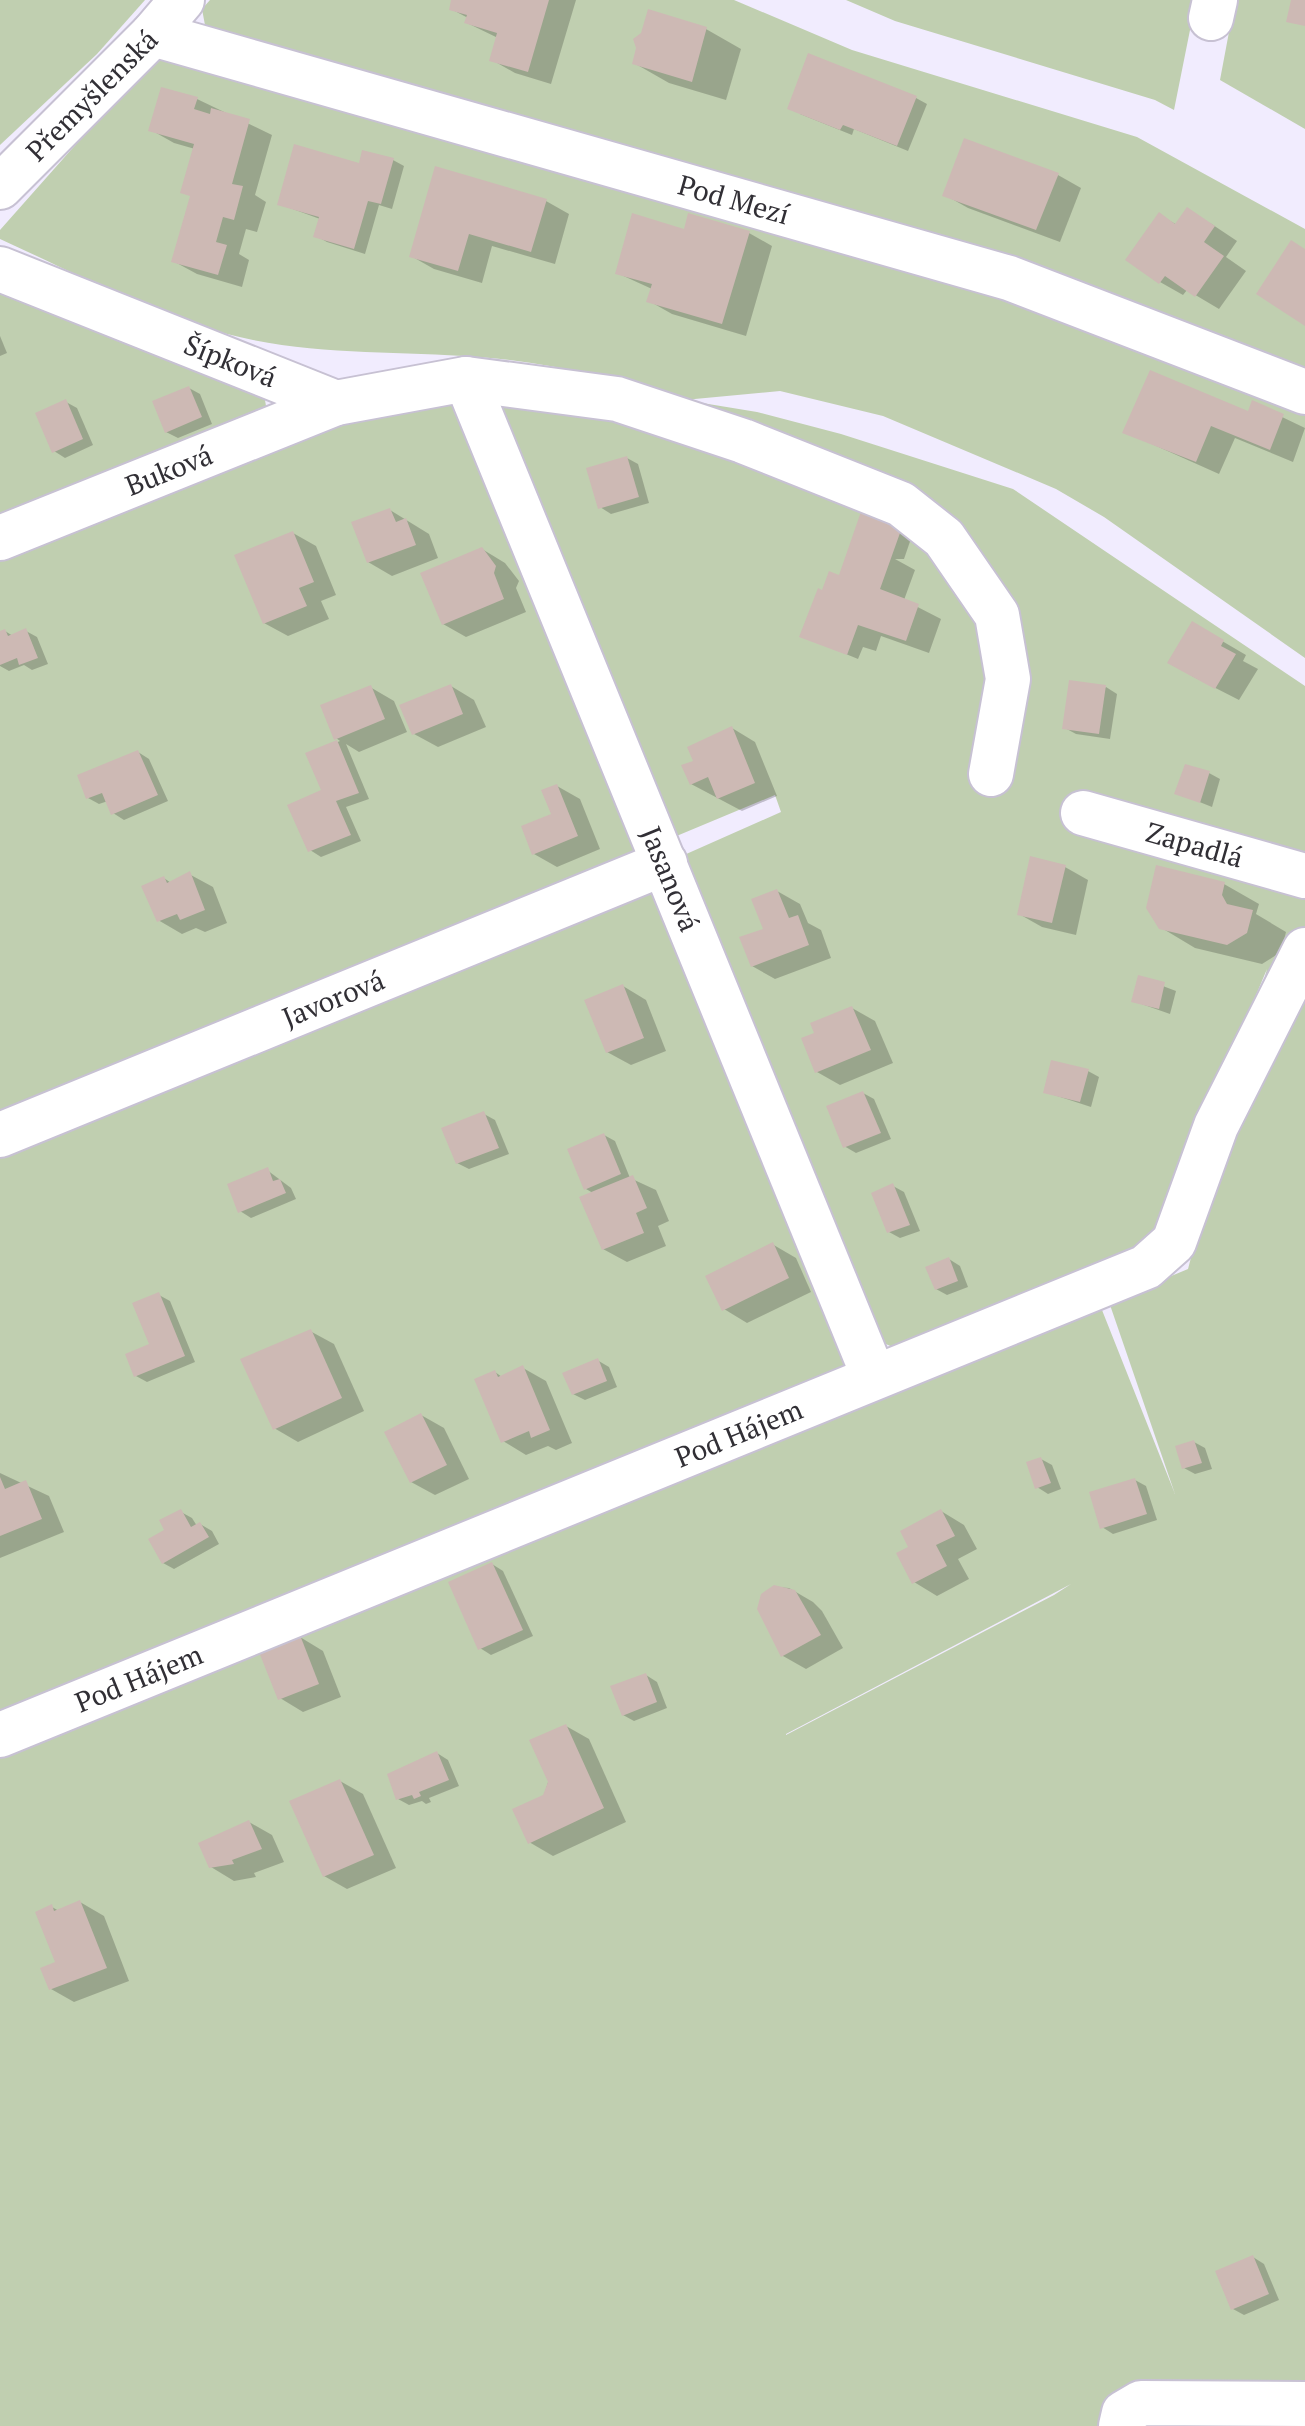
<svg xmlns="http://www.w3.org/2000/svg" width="1305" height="2426" viewBox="0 0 1305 2426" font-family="'PT Serif',serif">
  <rect width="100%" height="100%" fill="#f1ecfe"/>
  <!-- green -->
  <g fill="#c0cfb0" fill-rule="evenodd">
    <path d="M0,0H145L97,54L0,145Z"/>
    <path d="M210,0H734L852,50L1137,137L1305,229V381L207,36L202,9Z"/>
    <path d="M846,0H1196L1174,110L1155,100L895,21Z"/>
    <path d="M1235,0H1305V129L1220,80Z"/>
    <path d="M160,55L1008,295L1305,413V658L1104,517L1056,489L883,416L780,391L684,400L757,412L841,434L1013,489L1305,686V2395L1115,2426H0V1757L1100,1305L1175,1494L1109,1302L1188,1269L1267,969L1151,1245L897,1349L868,1336L675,859L781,812L775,795L667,840L484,395L679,399C612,379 547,361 477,357C403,351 327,355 253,340C164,322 82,276 0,239V230L132,81ZM1071,1584L1054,1595L786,1735V1734Z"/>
    <path d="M0,286L265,400L266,406L0,514Z"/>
    <path d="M449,390L651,848L0,1114V552L330,416Z"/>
    <path d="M664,882L862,1364L0,1714V1155Z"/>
  </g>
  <!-- shadow -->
  <g fill="#0003">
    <path d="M453,0H576L551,84L515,73L492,60L498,38L467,23L468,18L451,9Z"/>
    <path d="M649,12L706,29L741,49L726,100L669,83L634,63Z"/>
    <path d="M916,98L927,104L908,151L854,129L852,135L800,114Z"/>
    <path d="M197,99L272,135L255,195L266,202L257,232L246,229L239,254L249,260L242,287L197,274L173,261L192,197L195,149L174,143L151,130Z"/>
    <path d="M393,160L404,166L392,209L379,205L365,254L327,242L316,236L320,219L279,204L361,166Z"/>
    <path d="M1058,175L1081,188L1060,242L968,208L945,195Z"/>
    <path d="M546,201L569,214L555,264L492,246L482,283L434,269L411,256Z"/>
    <path d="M1160,215L1177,225L1210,223L1237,241L1226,257L1246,271L1219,309L1187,290L1183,295L1160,282Z"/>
    <path d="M685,231L749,233L772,246L746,336L672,314L649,301L652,289L617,273Z"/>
    <path d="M0,336L7,353L0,356Z"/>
    <path d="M189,388L200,394L212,424L178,438L166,432Z"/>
    <path d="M66,402L77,408L93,445L65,458L54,451Z"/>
    <path d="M1253,403L1305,428L1293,462L1235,438L1219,474L1125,432L1249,413Z"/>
    <path d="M627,458L638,464L649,503L611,514L600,507Z"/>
    <path d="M865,506L915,527L904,559H895L915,570L904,600L941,619L929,653L881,636L876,651L863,647L858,659L802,636L823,593L840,578Z"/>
    <path d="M390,510L429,534L438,558L392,576L368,562Z"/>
    <path d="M293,533L316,546L336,595L321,601L329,619L288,636L264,623Z"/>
    <path d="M482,549L505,563L519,581L516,588L526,612L466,637L443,624Z"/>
    <path d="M1193,624L1246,655L1243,661L1258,669L1239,700L1192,676Z"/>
    <path d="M5,631L13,636L26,631L37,637L48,664L32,670L24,665L9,671L0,666V633Z"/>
    <path d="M451,686L474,700L486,727L438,747L414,734Z"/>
    <path d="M370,687L394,701L407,732L359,752L346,744L369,799L346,807L361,841L321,857L310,850L324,791L308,754L340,741L336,738Z"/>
    <path d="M1106,687L1117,694L1110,739L1076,734L1065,728Z"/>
    <path d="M732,728L755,742L777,796L742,811L691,784L696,762Z"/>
    <path d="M138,752L149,759L168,801L124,820L113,813L108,801L99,804L88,798Z"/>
    <path d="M1209,773L1220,779L1212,807L1177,793Z"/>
    <path d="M557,786L580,799L600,849L557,867L534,854L553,815Z"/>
    <path d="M1065,867L1088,880L1076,935L1042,927L1019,914Z"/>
    <path d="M189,874L213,887L227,923L205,932L196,928L182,934L158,920L164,878L171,883Z"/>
    <path d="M1224,884L1259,904L1256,914L1286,932L1281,952L1262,964L1195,948L1160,927Z"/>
    <path d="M777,891L800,904L808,923L821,930L831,958L775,979L752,966Z"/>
    <path d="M1139,977L1176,991L1170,1014L1133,1001Z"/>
    <path d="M623,986L646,1000L666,1051L631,1065L607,1052Z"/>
    <path d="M852,1008L875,1021L893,1063L840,1085L817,1072V1034Z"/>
    <path d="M1088,1071L1099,1077L1091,1107L1045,1092Z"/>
    <path d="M863,1093L874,1099L891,1139L856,1153L844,1146Z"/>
    <path d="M484,1114L495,1120L509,1154L469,1169L457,1163Z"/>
    <path d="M604,1135L615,1141L630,1178L656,1190L669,1221L658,1226L666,1246L627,1262L603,1249L593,1193L586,1189Z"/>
    <path d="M267,1170L291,1188L296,1199L251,1218L240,1211Z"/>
    <path d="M893,1186L904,1192L920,1231L900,1238L889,1232Z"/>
    <path d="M772,1244L796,1258L811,1292L747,1323L724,1309Z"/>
    <path d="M949,1259L960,1266L968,1287L947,1295L936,1289Z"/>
    <path d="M159,1295L170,1301L195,1362L147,1382L136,1376L151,1345Z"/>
    <path d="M310,1331L334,1344L364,1411L298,1442L274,1428Z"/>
    <path d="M597,1360L609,1367L617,1387L585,1400L573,1394Z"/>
    <path d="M523,1368L546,1381L572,1443L556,1450L548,1446L526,1455L503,1441L495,1372L502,1377Z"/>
    <path d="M421,1415L444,1428L469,1479L435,1495L411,1482Z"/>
    <path d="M1194,1442L1205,1448L1212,1469L1195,1474L1184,1468Z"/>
    <path d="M1041,1459L1052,1465L1061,1489L1048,1494L1037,1487Z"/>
    <path d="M0,1473L49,1496L64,1532L0,1558Z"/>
    <path d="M1135,1480L1146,1486L1157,1520L1113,1534L1102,1527Z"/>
    <path d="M941,1511L964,1525L977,1549L958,1559L969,1579L937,1596L914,1582L911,1548Z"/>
    <path d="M181,1512L192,1518L197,1526L200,1524L212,1531L219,1544L174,1569L163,1563Z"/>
    <path d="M492,1564L503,1571L533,1636L491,1655L480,1648Z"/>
    <path d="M774,1587L789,1588L813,1602L822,1611L843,1648L806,1669L783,1656Z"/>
    <path d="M300,1637L323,1651L341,1697L303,1712L280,1698Z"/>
    <path d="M646,1675L657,1682L667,1708L634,1721L623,1715Z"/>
    <path d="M566,1726L589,1739L626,1822L553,1856L529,1842Z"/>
    <path d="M437,1753L448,1760L459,1786L429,1798L431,1802L426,1804L422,1801L409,1805L398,1799Z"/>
    <path d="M340,1781L363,1794L396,1868L347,1889L324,1876Z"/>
    <path d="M249,1822L272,1835L284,1862L254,1873L256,1877L234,1881L211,1867Z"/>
    <path d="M80,1902L104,1916L129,1981L74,2002L51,1989L58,1963L52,1907L59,1911Z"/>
    <path d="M1253,2257L1264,2264L1279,2300L1244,2315L1233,2309Z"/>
  </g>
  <!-- building -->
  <g fill="#cdb9b4">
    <path d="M451,0H549L528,72L489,61L497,33L464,23L467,15L449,10Z"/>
    <path d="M1291,0H1305V26L1286,22Z"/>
    <path d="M648,9L707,27L692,82L632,64L636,48L633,39L641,33Z"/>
    <path d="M808,53L917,96L897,146L843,125L840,130L787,109Z"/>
    <path d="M161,87L198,97L194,109L210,114L211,108L250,119L232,184L243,186L234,220L223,217L216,242L227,245L218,275L171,262L190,196L180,193L194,144L148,131Z"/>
    <path d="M964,138L1059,173L1036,230L942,196Z"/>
    <path d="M294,144L359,163L362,150L394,158L381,204L368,201L354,249L313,237L319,217L277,205Z"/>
    <path d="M435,166L547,199L531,252L469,234L458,271L409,257Z"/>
    <path d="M1187,207L1215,226L1204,242L1224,256L1195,297L1165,276L1159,284L1125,260L1159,212L1175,224Z"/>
    <path d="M632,213L684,229L688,213L750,231L722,324L646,302L652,284L615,274Z"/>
    <path d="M1291,240L1305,249V326L1256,294Z"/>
    <path d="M1150,370L1248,411L1252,400L1284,414L1270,450L1211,426L1196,462L1122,433Z"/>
    <path d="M189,386L202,417L165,433L152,401Z"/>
    <path d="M66,399L83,439L52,453L35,413Z"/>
    <path d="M627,456L639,497L598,509L586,468Z"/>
    <path d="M864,503L905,519L880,589L919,604L906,641L858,625L847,655L799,637L818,588L822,590L829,571L839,575Z"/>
    <path d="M390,508L396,522L406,518L416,545L367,563L351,522Z"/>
    <path d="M293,531L314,582L299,588L307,606L263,624L234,555Z"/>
    <path d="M482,547L496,566L494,573L504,599L442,625L420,573Z"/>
    <path d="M1192,621L1224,640L1221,646L1236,654L1215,689L1167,663Z"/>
    <path d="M26,628L38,658L19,665L17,658L0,665V631L5,629L8,636Z"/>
    <path d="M1069,680L1106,685L1099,734L1062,729Z"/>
    <path d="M451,684L463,714L412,735L399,705Z"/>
    <path d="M371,685L385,719L334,740L320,705Z"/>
    <path d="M732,726L755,783L717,799L708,777L690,785L681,765L693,761L687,747Z"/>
    <path d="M337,740L359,793L336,801L351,835L308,852L287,805L321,790L305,753Z"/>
    <path d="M138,750L158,795L111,815L102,793L86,799L77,775Z"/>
    <path d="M1185,764L1210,771L1200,803L1174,794Z"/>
    <path d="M557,784L578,836L532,855L521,826L551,814L541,790Z"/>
    <path d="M1030,856L1066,865L1052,923L1017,915Z"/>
    <path d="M1156,865L1225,882L1222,895L1227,904L1253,910L1247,933L1227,945L1159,929L1146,908Z"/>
    <path d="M190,871L205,910L180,920L177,914L157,922L141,886L164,876L167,883Z"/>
    <path d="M777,889L789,918L798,915L809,945L751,967L739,937L763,929L751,899Z"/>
    <path d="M1138,975L1165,982L1159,1009L1131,1002Z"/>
    <path d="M623,984L644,1038L606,1053L584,1000Z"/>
    <path d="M852,1006L871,1050L815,1073L801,1038L814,1033L810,1023Z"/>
    <path d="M1051,1060L1089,1069L1080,1102L1043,1093Z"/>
    <path d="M863,1091L881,1133L843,1148L826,1106Z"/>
    <path d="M484,1111L499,1148L456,1164L441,1128Z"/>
    <path d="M604,1133L621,1174L584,1190L567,1149Z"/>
    <path d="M268,1167L273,1181L280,1179L286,1193L238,1213L227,1184Z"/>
    <path d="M633,1175L647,1208L636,1213L644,1233L602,1250L579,1197Z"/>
    <path d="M893,1183L910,1225L887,1233L871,1193Z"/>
    <path d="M773,1242L789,1278L722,1311L705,1276Z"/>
    <path d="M949,1257L958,1281L935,1290L925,1267Z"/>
    <path d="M159,1292L185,1356L134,1377L125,1354L149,1344L132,1303Z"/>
    <path d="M311,1329L342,1398L273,1430L240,1359Z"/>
    <path d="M598,1358L607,1381L572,1395L562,1373Z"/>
    <path d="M523,1365L550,1430L531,1438L529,1431L501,1443L474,1379L495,1370L498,1377Z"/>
    <path d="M421,1413L447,1465L410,1483L384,1432Z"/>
    <path d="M1194,1440L1202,1463L1182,1469L1175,1446Z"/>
    <path d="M1041,1457L1051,1483L1035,1489L1026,1462Z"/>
    <path d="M0,1477L5,1489L26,1480L42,1519L0,1536Z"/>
    <path d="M1135,1478L1147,1514L1100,1529L1089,1492Z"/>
    <path d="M181,1509L191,1527L200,1522L209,1537L162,1564L148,1539L164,1530L159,1520Z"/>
    <path d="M941,1509L955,1536L936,1545L947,1566L912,1584L896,1553L908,1547L900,1531Z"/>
    <path d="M492,1562L523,1630L478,1650L448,1582Z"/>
    <path d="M774,1585L795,1590L821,1635L781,1657L757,1609L761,1594Z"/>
    <path d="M300,1635L319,1684L278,1700L259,1652Z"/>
    <path d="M646,1673L657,1702L622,1716L610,1686Z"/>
    <path d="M566,1724L604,1808L528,1844L512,1809L543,1795L548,1782L529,1740Z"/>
    <path d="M437,1751L449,1780L419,1792L421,1796L414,1799L412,1795L396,1800L387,1774Z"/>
    <path d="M340,1779L374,1855L323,1877L289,1801Z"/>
    <path d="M249,1820L262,1849L232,1860L234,1864L209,1868L198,1843Z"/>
    <path d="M80,1900L107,1968L49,1990L40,1968L55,1962L35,1912L52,1904L54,1911Z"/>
    <path d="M1253,2255L1269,2294L1231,2310L1215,2271Z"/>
  </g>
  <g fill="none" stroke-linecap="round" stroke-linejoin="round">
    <!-- minor casing -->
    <g stroke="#c7c1d3" stroke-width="48">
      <g id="minor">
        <path d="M1211,18L1215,0"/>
        <path id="s1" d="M153,34L1009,278L1305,392"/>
        <path id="s2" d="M0,187L153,34L182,0"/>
        <path id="s3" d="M0,269L336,403L466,379L617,399L743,441L901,504L944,538L997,615L1008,679L991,774"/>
        <path id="s4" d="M466,379L874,1377"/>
        <path id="s5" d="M0,538L336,403"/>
        <path id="s6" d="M1083,813L1305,876"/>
        <path id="s7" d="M0,1135L665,863"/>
        <path id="s8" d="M0,1735L1146,1267L1174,1242L1216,1126L1305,950"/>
        <path d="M1121,2426L1124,2413L1141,2403L1305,2404"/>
      </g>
    </g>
    <!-- minor -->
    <use href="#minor" stroke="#fff" stroke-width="44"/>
  </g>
  <g text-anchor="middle" stroke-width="6" stroke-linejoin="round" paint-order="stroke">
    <!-- street labels -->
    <g font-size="28" fill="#312f35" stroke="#f1ecfe">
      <text dy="10" stroke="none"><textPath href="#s2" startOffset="130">Přemyšlenská</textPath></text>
      <text dy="10" stroke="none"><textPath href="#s1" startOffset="604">Pod Mezí</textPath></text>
      <text dy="10" stroke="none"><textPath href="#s3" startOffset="248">Šípková</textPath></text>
      <text dy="10" stroke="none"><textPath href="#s5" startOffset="182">Buková</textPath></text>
      <text dy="10" stroke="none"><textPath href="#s6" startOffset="116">Zapadlá</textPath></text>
      <text dy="10" stroke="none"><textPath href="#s4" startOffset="540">Jasanová</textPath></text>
      <text dy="10" stroke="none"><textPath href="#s7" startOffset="360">Javorová</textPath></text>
      <text dy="10" stroke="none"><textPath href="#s8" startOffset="798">Pod Hájem</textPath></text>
      <text dy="10" stroke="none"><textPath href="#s8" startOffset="150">Pod Hájem</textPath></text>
    </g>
  </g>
</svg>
